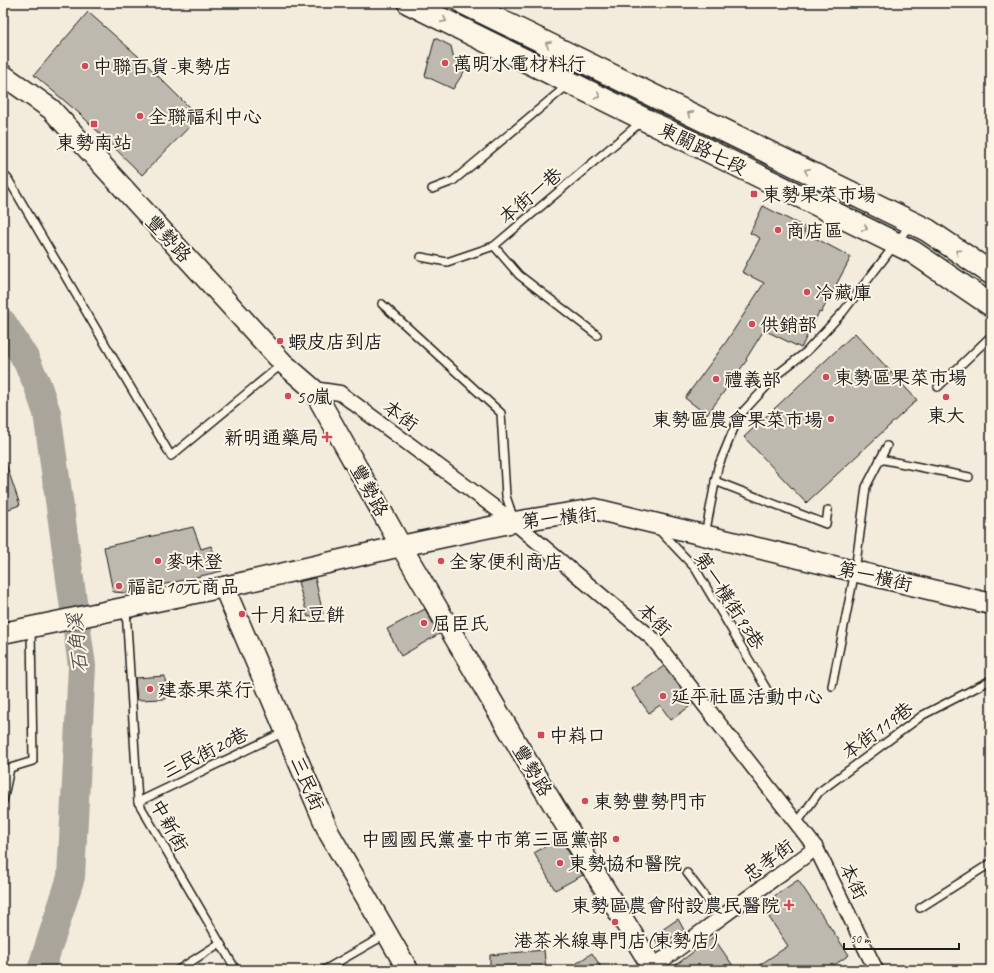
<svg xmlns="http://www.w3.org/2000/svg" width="994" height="973" viewBox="0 0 994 973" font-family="Caveat,'LXGW WenKai TC',sans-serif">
  <rect width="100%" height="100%" fill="#f3ecdd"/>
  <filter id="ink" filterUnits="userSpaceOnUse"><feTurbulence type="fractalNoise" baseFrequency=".025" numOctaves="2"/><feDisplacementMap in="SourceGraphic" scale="8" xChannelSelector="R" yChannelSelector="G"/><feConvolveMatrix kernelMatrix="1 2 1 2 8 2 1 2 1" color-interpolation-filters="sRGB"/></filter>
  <g filter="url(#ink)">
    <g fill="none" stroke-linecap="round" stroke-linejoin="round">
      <!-- river -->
      <path stroke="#aaa59b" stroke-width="28" d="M3,323L25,358L37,384L47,413L82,666L71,877L41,970"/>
    </g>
    <!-- building -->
    <g fill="#beb9ae" stroke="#1c1c1c">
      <path d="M88,12L138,56L199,117L142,175L80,114L34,75Z"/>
      <path d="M435,38L451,46L454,59L467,67L453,89L425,76Z"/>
      <path d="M763,206L806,228L804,232L851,257L821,313L819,312L801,348L764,330L746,359L747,360L707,415L685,398L726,342L764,283L742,272L760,238L750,233Z"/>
      <path d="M855,333L917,400L806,503L744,437Z"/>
      <path d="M3,461H5L20,505L3,511Z"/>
      <path d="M193,527L201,549L211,546L222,571L127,593L113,592L104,547Z"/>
      <path d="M315,578L323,614L308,617L298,582Z"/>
      <path d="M425,609L439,634L401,656L387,629Z"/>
      <path d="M664,666L693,704L671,720L660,705L649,713L632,689Z"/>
      <path d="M165,676L166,699L137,700L135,678Z"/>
      <path d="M560,838L583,875L555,890L534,853Z"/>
      <path d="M798,880L849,955L827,970H752L788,946L761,905Z"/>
      <path d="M678,919L684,930L659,946L653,936Z"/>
      <path d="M713,937L736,970H669L700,947Z"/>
      <path d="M544,950L546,970H490V955Z"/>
      <path d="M592,953L603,970H567L583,959Z"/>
    </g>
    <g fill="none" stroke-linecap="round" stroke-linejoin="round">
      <!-- lane casing -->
      <g stroke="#1c1c1c" stroke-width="10">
        <g id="lane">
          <path d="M3,174L8,179L171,456L282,364"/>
          <path d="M432,189L453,181L569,84"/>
          <path d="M494,246L519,275L597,335"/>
          <path d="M421,257L447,262L494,246L641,122"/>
          <path d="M382,304L501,413L506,496L514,520"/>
          <path d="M938,387L991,336"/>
          <path d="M880,459L969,477"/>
          <path d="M715,481L826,524L828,510"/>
          <path d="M659,530L695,568L773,700"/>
          <path d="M705,535L718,467L739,416L779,373L806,352L843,312L910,225"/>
          <path d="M126,609L138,802L236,970"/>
          <path d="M832,686L855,571L866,487L887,446"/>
          <path d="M3,801L10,768L33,761L31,628"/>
          <path d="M138,802L284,732"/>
          <path d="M797,823L819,792L923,715L991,680"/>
          <path d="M687,873L721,918"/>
          <path d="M920,908L991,863"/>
          <path d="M178,970L220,943"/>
          <path d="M324,970L387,934"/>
          <path d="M989,970L991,969"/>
        </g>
      </g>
      <!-- street casing -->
      <g stroke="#1c1c1c" stroke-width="17">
        <g id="street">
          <path d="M313,389L340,393L514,522L653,639L816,848L876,970"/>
          <path d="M643,970L667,957L816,848"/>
        </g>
      </g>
      <!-- secondary casing -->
      <g stroke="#1c1c1c" stroke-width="23">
        <g id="secondary">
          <path d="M3,75L51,109L283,363L313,389L401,546L534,773L654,970"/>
          <path d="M224,587L329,833L408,970"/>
          <path d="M3,633L224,587L401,546L514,522L595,509L991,604"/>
        </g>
      </g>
      <!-- primary casing -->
      <g stroke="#1c1c1c" stroke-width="25">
        <g id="primary">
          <path d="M409,3L913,252L991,305"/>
          <path d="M464,3L927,230L991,273"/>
        </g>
      </g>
      <!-- lane -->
      <use href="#lane" stroke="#fcf5e5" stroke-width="7"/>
      <!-- street -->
      <use href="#street" stroke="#fcf5e5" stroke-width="14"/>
      <!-- secondary -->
      <use href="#secondary" stroke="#fcf5e5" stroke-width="20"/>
      <!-- primary -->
      <use href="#primary" stroke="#fcf5e5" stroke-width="22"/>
    </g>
    <!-- one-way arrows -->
    <defs><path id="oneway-chevron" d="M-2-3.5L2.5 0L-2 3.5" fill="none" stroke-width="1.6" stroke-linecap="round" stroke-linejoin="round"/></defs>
    <g stroke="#97938b">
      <use href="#oneway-chevron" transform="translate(444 20) rotate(26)"/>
      <use href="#oneway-chevron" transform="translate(548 44) rotate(-154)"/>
      <use href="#oneway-chevron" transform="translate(598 96) rotate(26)"/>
      <use href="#oneway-chevron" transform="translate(690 114) rotate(-154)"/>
      <use href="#oneway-chevron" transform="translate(807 171) rotate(-154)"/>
      <use href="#oneway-chevron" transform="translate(865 228) rotate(26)"/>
      <use href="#oneway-chevron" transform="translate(958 252) rotate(-146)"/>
    </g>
  </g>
  <!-- markers -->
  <g fill="#d1495b" stroke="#fcf5e5" stroke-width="1.5">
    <circle cx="445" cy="63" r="4"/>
    <circle cx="85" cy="66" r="4"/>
    <circle cx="140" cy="116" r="4"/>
    <rect x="90" y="120" width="8" height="8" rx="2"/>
    <rect x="750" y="190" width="8" height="8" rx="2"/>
    <circle cx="778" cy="230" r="4"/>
    <circle cx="807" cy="292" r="4"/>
    <circle cx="752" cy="324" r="4"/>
    <circle cx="280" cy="341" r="4"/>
    <circle cx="826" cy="377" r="4"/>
    <circle cx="716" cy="379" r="4"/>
    <circle cx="288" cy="396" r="4"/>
    <circle cx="946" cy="397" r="4"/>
    <circle cx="831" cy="419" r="4"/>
    <path d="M325 431h4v4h4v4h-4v4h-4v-4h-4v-4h4z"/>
    <circle cx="158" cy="561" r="4"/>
    <circle cx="441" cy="561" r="4"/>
    <circle cx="119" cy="586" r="4"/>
    <circle cx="242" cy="614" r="4"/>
    <circle cx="424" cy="623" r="4"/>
    <circle cx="150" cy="689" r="4"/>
    <circle cx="663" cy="696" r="4"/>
    <rect x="537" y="731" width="8" height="8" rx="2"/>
    <circle cx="585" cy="801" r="4"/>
    <circle cx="616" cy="839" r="4"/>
    <circle cx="560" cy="863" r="4"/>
    <path d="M787 899h4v4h4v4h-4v4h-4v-4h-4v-4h4z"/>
    <circle cx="615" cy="922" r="4"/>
  </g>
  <g text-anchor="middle" stroke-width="4" stroke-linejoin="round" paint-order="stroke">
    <!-- poi labels -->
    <g font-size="19" fill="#1c1c1c" stroke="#fcf5e5" text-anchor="start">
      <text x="453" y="70">萬明水電材料行</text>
      <text x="93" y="73">中聯百貨-東勢店</text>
      <text x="148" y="123">全聯福利中心</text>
      <text x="94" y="149" text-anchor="middle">東勢南站</text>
      <text x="762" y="201">東勢果菜市場</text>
      <text x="786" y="237">商店區</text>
      <text x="815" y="299">冷藏庫</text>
      <text x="760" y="331">供銷部</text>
      <text x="288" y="348">蝦皮店到店</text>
      <text x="834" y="384">東勢區果菜市場</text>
      <text x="724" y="386">禮義部</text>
      <text x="296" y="403">50嵐</text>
      <text x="946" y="422" text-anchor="middle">東大</text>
      <text x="823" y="426" text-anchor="end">東勢區農會果菜市場</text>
      <text x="319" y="444" text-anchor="end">新明通藥局</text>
      <text x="166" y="568">麥味登</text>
      <text x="449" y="568">全家便利商店</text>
      <text x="127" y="593">福記10元商品</text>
      <text x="250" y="621">十月紅豆餅</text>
      <text x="432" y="630">屈臣氏</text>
      <text x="158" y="696">建泰果菜行</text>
      <text x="671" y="703">延平社區活動中心</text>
      <text x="549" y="742">中嵙口</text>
      <text x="593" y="808">東勢豐勢門市</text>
      <text x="608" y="846" text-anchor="end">中國國民黨臺中市第三區黨部</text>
      <text x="568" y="870">東勢協和醫院</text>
      <text x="780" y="912" text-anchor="end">東勢區農會附設農民醫院</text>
      <text x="615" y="947" text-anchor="middle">港茶米線專門店(東勢店)</text>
    </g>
    <!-- street labels -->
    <g font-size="19" fill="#1c1c1c" stroke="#fcf5e5">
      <text transform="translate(703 148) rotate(26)" y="7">東關路七段</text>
      <text transform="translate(530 195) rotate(-40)" y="7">本街一巷</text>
      <text transform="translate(169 238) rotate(47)" y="7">豐勢路</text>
      <text transform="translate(401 415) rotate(36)" y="7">本街</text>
      <text transform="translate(370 490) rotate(61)" y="7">豐勢路</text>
      <text transform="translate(559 517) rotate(-6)" y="7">第一橫街</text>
      <text transform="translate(875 576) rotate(13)" y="7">第一橫街</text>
      <text transform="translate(730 600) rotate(57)" y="7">第一橫街93巷</text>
      <text transform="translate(655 619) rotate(44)" y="7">本街</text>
      <text transform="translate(877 730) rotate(-36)" y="7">本街119巷</text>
      <text transform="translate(205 752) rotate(-26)" y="7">三民街20巷</text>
      <text transform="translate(533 770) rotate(59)" y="7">豐勢路</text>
      <text transform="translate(308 783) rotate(67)" y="7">三民街</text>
      <text transform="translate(170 825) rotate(61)" y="7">中新街</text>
      <text transform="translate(768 860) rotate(-36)" y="7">忠孝街</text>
      <text transform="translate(854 881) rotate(64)" y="7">本街</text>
    </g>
    <!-- water labels -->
    <g font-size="20" font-style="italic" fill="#55534f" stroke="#fcf5e5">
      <text transform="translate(77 643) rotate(-96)" y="7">石角溪</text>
    </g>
  </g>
  <!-- margin -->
  <rect width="994" height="973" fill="none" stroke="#fcf5e5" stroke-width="16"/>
  <rect x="8" y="8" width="978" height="957" fill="none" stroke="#1c1c1c" stroke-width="1.5" filter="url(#ink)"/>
  <!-- scale -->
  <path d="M844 943v6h115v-6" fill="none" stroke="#1c1c1c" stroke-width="2"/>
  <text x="850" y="943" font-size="12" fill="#1c1c1c" stroke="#fcf5e5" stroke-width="3" paint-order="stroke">50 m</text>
</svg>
